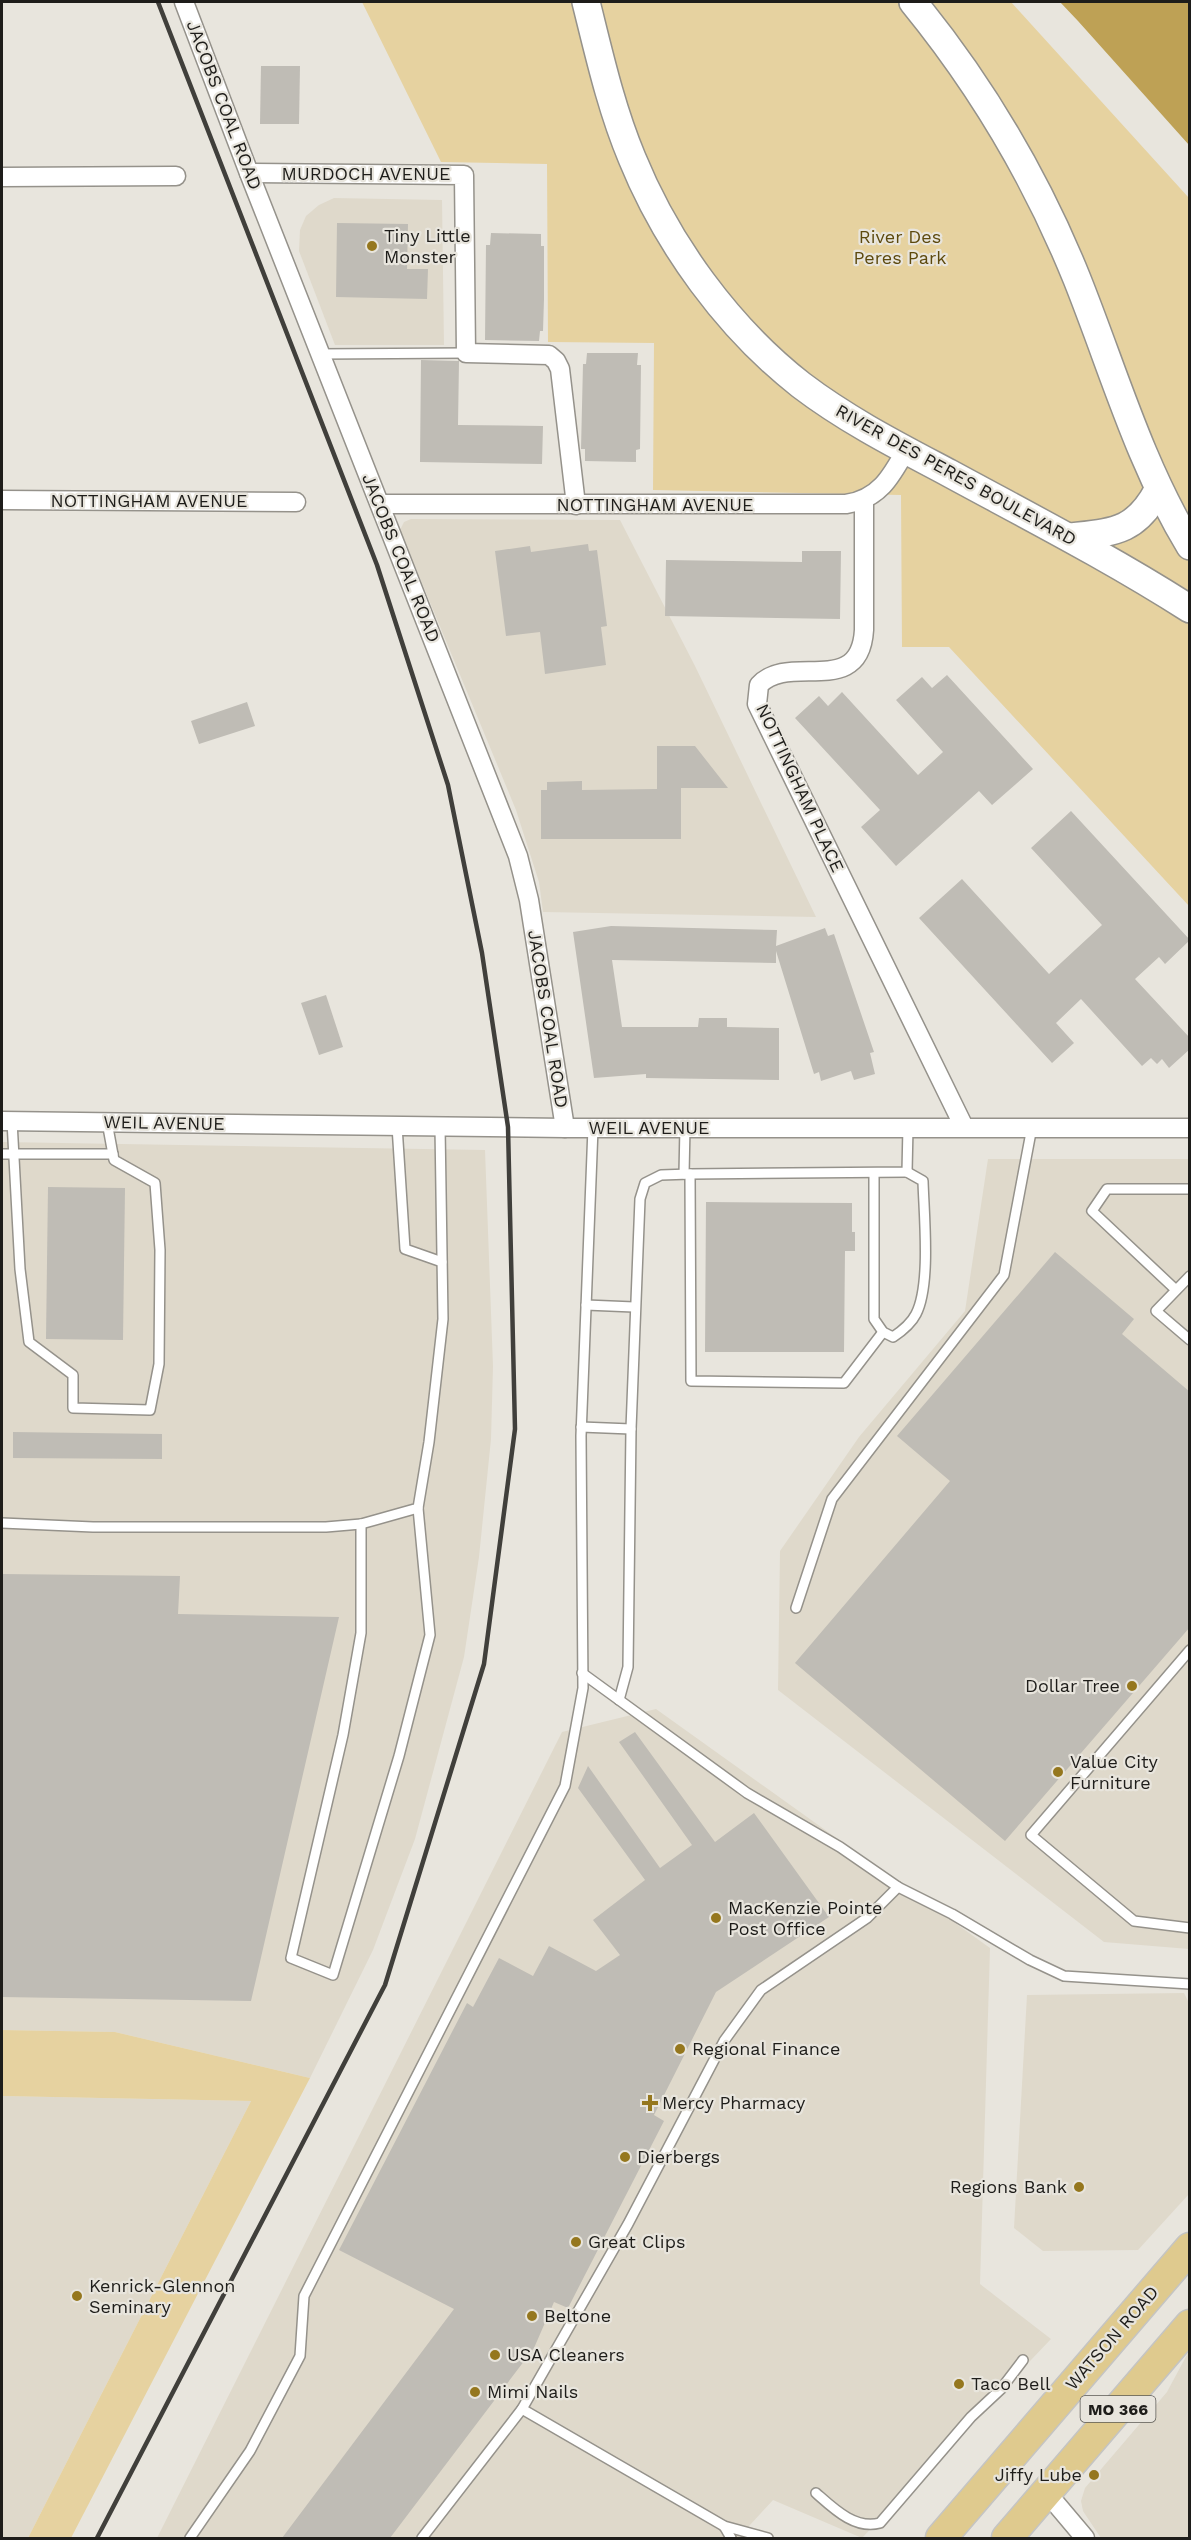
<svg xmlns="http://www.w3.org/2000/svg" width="1191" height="2540" viewBox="0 0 1191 2540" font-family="'Work Sans',sans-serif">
  <rect width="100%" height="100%" fill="#e8e5dd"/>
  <!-- built -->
  <g fill="#dfd9cb">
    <path d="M334,198L442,200L444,345H335L299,251L300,230L306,216L319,205Z"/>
    <path d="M411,519L620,520L695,666L816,917L543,912L539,882L516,810L400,530L404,522Z"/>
    <path d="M2,1142L485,1150L493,1366L491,1439L479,1557L464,1657L415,1839L373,1950L310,2078L115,2032L2,2030Z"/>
    <path d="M988,1159H1189V1949L1104,1942L778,1690L780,1551L859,1437L965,1311Z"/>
    <path d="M656,1709L990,1948L980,2284L1051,2339L862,2538L773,2500L738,2538H157L562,1732Z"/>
    <path d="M1184,1993L1190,2005L1189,2194L1138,2250L1043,2251L1014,2228L1027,1995Z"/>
    <path d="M2,2096L251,2101L28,2538H2Z"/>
    <path d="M1189,2351V2538H1101L1083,2511L1081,2501L1085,2488L1167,2392Z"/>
  </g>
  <!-- green -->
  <g fill="#e6d2a0">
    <path d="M362,2H1011L1189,198V906L949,647H902L901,495L653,490L654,343L548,342L547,164L441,162Z"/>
    <path d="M2,2030L115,2032L310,2078L71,2538H28L251,2101L2,2096Z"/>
  </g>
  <!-- water -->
  <path fill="#bea155" d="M1060,2H1189V145L1078,21Z"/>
  <!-- building -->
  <g fill="#bfbcb5">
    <path d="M261,66H300L299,124H260Z"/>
    <path d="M337,223L408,224L407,269H428L427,299L336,297Z"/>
    <path d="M491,233L541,234V246H544V299L543,331H540L539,341L485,340L486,245H490Z"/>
    <path d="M587,353H638L637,365H641L640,449L636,450V462L585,461V449H581L583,364H586Z"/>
    <path d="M421,360L459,361L458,425L543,426L542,464L420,462Z"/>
    <path d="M588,544L589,551L597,550L607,626L601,627L606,665L545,674L540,632L506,636L495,551L530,546L531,552Z"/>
    <path d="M802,551H841L840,619L665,616L666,560L802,562Z"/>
    <path d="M947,675L1033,769L992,805L979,791L896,866L861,827L880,810L795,718L819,696L828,706L842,692L918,775L943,752L896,700L922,677L932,688Z"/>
    <path d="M247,702L255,726L199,744L191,721Z"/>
    <path d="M657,746H695L728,788H681V839H541V790H547V782L582,781V790L657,789Z"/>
    <path d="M1071,811L1190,940L1165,964L1159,957L1135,979L1190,1038V1049L1169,1068L1162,1059L1157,1064L1151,1058L1142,1066L1081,999L1056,1023L1074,1043L1052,1063L919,918L962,879L1049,974L1102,925L1031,848Z"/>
    <path d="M611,926L777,930L776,946L825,928L828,936L834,934L874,1052L870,1053L875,1074L854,1080L851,1071L821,1081L819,1072L814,1074L776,951V963L612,960L622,1027H698L699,1018H727V1027L779,1028V1080L646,1078V1074L594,1078L573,932Z"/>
    <path d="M326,995L343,1047L319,1055L301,1003Z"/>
    <path d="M48,1187L125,1188L123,1340L46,1339Z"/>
    <path d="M706,1202L852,1203V1232H855V1251H845L844,1352H705Z"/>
    <path d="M1055,1252L1134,1319L1122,1334L1190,1392V1627L1005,1841L795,1663L950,1481L897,1436Z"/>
    <path d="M13,1432L162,1434V1459L13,1458Z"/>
    <path d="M2,1574L180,1576L178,1614L339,1617L251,2001L2,1997Z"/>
    <path d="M635,1732L715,1842L754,1813L829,1917L716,1992L654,2115L664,2121L568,2308L554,2302L534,2348L390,2538H282L454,2309L339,2250L467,2003L473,2007L499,1958L533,1976L549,1946L596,1971L620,1955L593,1920L645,1880L578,1788L588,1766L660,1868L692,1845L619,1742Z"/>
  </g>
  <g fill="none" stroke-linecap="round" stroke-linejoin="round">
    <!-- service casing -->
    <g stroke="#95928b" stroke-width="12">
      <g id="service">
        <path d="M321,354L466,353"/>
        <path d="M12,1121L20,1269L29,1342L73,1375V1408L150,1410L159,1364L160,1250L155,1183L114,1160L107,1122"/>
        <path d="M397,1126L405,1249L442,1262"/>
        <path d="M2,1154H113"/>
        <path d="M874,1173V1319L883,1332L893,1337C902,1331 911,1324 916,1314C931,1285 924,1216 923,1181L907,1172"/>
        <path d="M684,1174L685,1127"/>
        <path d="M690,1174L691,1381L844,1383L883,1332"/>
        <path d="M1190,1276L1156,1311L1190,1340"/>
        <path d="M1176,1290L1092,1211L1107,1189H1190"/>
        <path d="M586,1305L634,1307"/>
        <path d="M581,1427L631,1429"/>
        <path d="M2,1523L93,1527H326L361,1524L418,1508L429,1442L443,1319L440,1127"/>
        <path d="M361,1524V1633L343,1735L291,1958L333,1975L399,1756L430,1635L418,1508"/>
        <path d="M796,1608L832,1499L1004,1275L1032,1127"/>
        <path d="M1190,1650L1031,1835L1134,1921L1190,1928"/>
        <path d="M582,1673L747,1793L840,1847L898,1887L952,1914L1030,1960L1064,1976L1190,1984"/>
        <path d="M619,1700L628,1667L631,1429L640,1199L645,1183L661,1175L690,1174L907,1172L908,1127"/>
        <path d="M522,2409L724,2526L768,2538"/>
        <path d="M816,2493C833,2508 855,2530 880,2523L971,2417L1001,2389L1023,2360"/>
        <path d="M724,2526L731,2538"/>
        <path d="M190,2538L250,2451L300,2356L304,2296L565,1786L583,1688L581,1436L593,1128"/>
        <path d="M422,2538L522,2409L628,2224L724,2041L761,1990L867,1918L898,1887"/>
      </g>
    </g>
    <!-- minor casing -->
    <g stroke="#95928b" stroke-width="21">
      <g id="minor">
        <path d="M184,2L249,173L518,856L529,900L565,1128"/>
        <path d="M249,173L464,175L466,353L549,355L556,361L560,369L576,505"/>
        <path d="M2,177L176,176"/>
        <path d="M2,500L296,502"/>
        <path d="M864,500V630C860,699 789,652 759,685L757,704L964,1127"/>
        <path d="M380,504H846C879,499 891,477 906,450"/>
        <path d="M2,1121L565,1128H1190"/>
        <path d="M1047,2493L1085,2538"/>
      </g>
    </g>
    <!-- secondary casing -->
    <g stroke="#95928b" stroke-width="30">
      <g id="secondary">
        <path d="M586,2C599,54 611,108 632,158C667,244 728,328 801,385C847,420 898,446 949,473C1030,517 1112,559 1190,609"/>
        <path d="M913,2C980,84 1037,180 1077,279C1113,369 1139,462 1190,546"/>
        <path d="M1070,537C1114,532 1136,532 1158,490"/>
      </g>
    </g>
    <!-- primary casing -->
    <g stroke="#c4c4c3" stroke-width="33">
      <g id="primary">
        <path d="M941,2538L1190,2248"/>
        <path d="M1007,2538L1190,2325"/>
      </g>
    </g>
    <!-- service -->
    <use href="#service" stroke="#fff" stroke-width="9"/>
    <!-- minor -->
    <use href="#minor" stroke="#fff" stroke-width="18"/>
    <!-- secondary -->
    <use href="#secondary" stroke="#fff" stroke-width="27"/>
    <!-- primary -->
    <use href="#primary" stroke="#dfca8e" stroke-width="30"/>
    <!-- rail -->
    <path stroke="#403f3b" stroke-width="4.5" d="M97,2538L385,1985L484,1664L515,1429L508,1127L482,953L448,785L377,565L158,2"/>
  </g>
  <!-- markers -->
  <g fill="#95771e" stroke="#e8e5dd" stroke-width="2">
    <circle cx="372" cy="246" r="6"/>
    <circle cx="1132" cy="1686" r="6"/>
    <circle cx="1058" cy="1772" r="6"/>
    <circle cx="716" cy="1918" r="6"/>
    <circle cx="680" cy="2049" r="6"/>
    <path d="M647 2094h6v6h6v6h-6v6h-6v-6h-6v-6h6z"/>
    <circle cx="625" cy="2157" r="6"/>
    <circle cx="1079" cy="2187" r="6"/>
    <circle cx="576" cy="2242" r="6"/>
    <circle cx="77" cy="2296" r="6"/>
    <circle cx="532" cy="2316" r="6"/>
    <circle cx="495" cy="2355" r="6"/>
    <circle cx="959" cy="2384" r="6"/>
    <circle cx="475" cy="2392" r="6"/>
    <circle cx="1094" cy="2475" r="6"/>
  </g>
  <g text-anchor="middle" stroke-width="4.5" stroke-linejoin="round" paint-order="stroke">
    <!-- shield labels -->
    <rect fill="#e8e5dd" stroke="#5b5954" stroke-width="1.5" x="1080.5" y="2396" width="75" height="26" rx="4.5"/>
    <g font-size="16" font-weight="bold" fill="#1e1d1a">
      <text x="1118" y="2415">MO 366</text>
    </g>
    <!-- street labels -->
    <g font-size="18" fill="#1e1d1a" stroke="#e8e5dd">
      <text transform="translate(224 105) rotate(69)" y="6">JACOBS COAL ROAD</text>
      <text x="366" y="180">MURDOCH AVENUE</text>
      <text transform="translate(956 475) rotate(29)" y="6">RIVER DES PERES BOULEVARD</text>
      <text x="149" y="507">NOTTINGHAM AVENUE</text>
      <text x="655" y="511">NOTTINGHAM AVENUE</text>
      <text transform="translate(401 558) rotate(68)" y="6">JACOBS COAL ROAD</text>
      <text transform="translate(800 788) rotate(65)" y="6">NOTTINGHAM PLACE</text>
      <text transform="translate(548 1019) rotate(81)" y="6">JACOBS COAL ROAD</text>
      <text transform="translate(164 1123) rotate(1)" y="6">WEIL AVENUE</text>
      <text x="649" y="1134">WEIL AVENUE</text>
      <text transform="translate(1112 2338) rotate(-49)" y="6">WATSON ROAD</text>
    </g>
    <!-- poi labels -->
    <g font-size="18" fill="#1e1d1a" stroke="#e8e5dd" text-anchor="start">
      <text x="384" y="242">Tiny Little<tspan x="384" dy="21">Monster</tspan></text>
      <text x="1120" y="1692" text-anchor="end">Dollar Tree</text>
      <text x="1070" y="1768">Value City<tspan x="1070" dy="21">Furniture</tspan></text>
      <text x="728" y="1914">MacKenzie Pointe<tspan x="728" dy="21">Post Office</tspan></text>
      <text x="692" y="2055">Regional Finance</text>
      <text x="662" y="2109">Mercy Pharmacy</text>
      <text x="637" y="2163">Dierbergs</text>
      <text x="1067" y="2193" text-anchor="end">Regions Bank</text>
      <text x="588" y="2248">Great Clips</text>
      <text x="89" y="2292">Kenrick-Glennon<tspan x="89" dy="21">Seminary</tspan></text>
      <text x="544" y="2322">Beltone</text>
      <text x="507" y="2361">USA Cleaners</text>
      <text x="971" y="2390">Taco Bell</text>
      <text x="487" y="2398">Mimi Nails</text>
      <text x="1082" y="2481" text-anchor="end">Jiffy Lube</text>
    </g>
    <!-- park labels -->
    <g font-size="18" fill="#5d490d" stroke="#e8e5dd">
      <text x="900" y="243">River Des<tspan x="900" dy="21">Peres Park</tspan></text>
    </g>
  </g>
  <!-- border -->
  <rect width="1191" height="2540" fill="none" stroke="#1e1d1a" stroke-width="6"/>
</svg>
